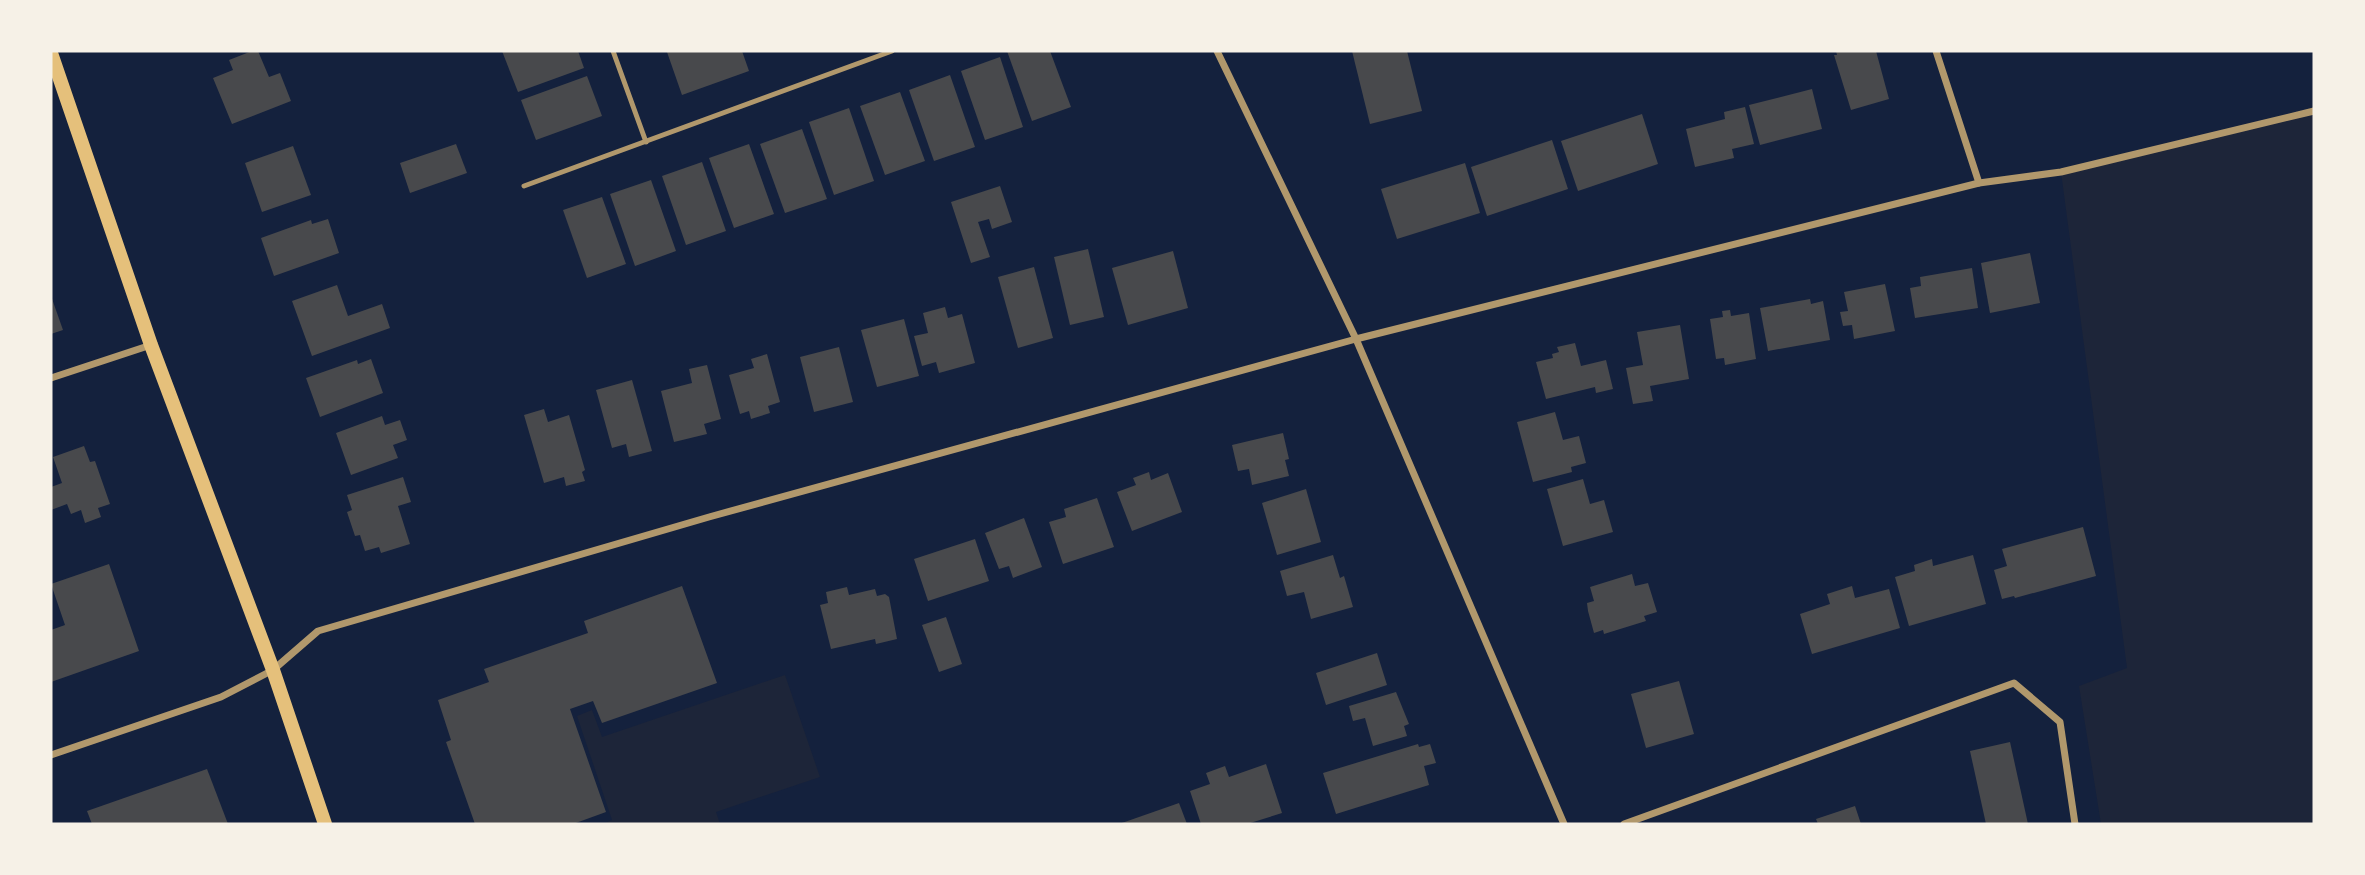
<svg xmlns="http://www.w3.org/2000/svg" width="2365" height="875" viewBox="0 0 2365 875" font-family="'IBM Plex Sans',sans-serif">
  <rect width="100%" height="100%" fill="#14213d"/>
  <!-- green -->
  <g fill="#1d2539">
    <path d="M2314,111V824H2101L2079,686L2127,668L2061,172Z"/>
    <path d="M785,675L820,777L716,812L720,824H603L612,820L577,716L592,710L602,737Z"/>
  </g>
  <!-- building -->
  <g fill="#48494c">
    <path d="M252,51H258L269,77L280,73L291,101L232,124L213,78L233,70L229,60Z"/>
    <path d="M502,51H578L584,68L518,92Z"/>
    <path d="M670,51H742L749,71L682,95L667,52Z"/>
    <path d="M1007,51H1050L1071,107L1032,121Z"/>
    <path d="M1352,51H1407L1422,111L1370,124Z"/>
    <path d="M1836,51H1876L1889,99L1851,110L1834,55H1837Z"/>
    <path d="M1000,57L1023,127L985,140L961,71Z"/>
    <path d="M950,75L975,147L934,161L909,90Z"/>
    <path d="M587,76L602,116L536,140L521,100Z"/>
    <path d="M1812,89L1822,129L1760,145L1749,105Z"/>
    <path d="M900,92L925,161L885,175L860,106Z"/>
    <path d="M1745,107L1754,144L1732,149L1734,158L1695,167L1686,129L1725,119L1724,112Z"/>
    <path d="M849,108L874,181L834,195L809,122Z"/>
    <path d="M1642,114L1658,164L1578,191L1561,141Z"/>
    <path d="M802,129L827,199L785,213L760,144Z"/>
    <path d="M1552,140L1568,189L1487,216L1471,167Z"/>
    <path d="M456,144L467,173L410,193L400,163Z"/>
    <path d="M749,144L774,214L734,228L709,158Z"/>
    <path d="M293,146L311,195L262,212L245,163Z"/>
    <path d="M702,162L726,231L686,245L662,176Z"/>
    <path d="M1465,163L1480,213L1397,239L1381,189Z"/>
    <path d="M651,180L676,251L635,266L610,194Z"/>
    <path d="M1000,186L1012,222L992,229L989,219L978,222L990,257L971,263L951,202Z"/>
    <path d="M602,197L626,264L587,278L563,210Z"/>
    <path d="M328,219L339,253L274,276L261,238L311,220L312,224Z"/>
    <path d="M1088,249L1104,317L1070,325L1054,257Z"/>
    <path d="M1173,251L1188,308L1128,325L1112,268Z"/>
    <path d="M2030,253L2040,303L1990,313L1981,263Z"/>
    <path d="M1034,267L1053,338L1018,348L998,277Z"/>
    <path d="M1972,268L1978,308L1915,318L1910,288L1921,286L1920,277Z"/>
    <path d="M1885,284L1895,331L1854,339L1852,325L1843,326L1840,312L1848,311L1844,292Z"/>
    <path d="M337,285L348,316L382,304L390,328L312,356L292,301Z"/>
    <path d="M51,296L63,330L51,334Z"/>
    <path d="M1810,299L1811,304L1823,301L1830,340L1768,351L1760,308Z"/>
    <path d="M945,307L948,318L962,314L975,363L939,373L936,362L922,366L914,336L928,333L923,313Z"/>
    <path d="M1730,310L1731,316L1749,313L1756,359L1725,365L1724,358L1716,359L1710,319L1723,317L1722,311Z"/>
    <path d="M904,319L919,376L877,387L861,330Z"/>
    <path d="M1680,325L1689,379L1650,386L1653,401L1633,404L1626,368L1643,365L1637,332Z"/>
    <path d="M1575,343L1581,366L1606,360L1613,389L1596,393L1595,387L1546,399L1536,362L1553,358L1552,354L1559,352L1557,347Z"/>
    <path d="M839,347L853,402L814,412L800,357Z"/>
    <path d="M767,354L780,402L768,406L770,413L751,419L749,411L740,414L729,375L754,368L751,359Z"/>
    <path d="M371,359L383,393L320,417L306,378L357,360L358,364Z"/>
    <path d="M707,365L721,419L704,424L707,434L674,442L661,391L692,383L689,369Z"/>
    <path d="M632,380L652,451L629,457L626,444L612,448L596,390Z"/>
    <path d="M544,409L548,422L569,415L585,470L582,472L585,481L566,486L564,477L544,483L524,415Z"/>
    <path d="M1555,412L1563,440L1579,436L1586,463L1571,467L1572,472L1533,482L1517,422Z"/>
    <path d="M382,416L385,425L400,420L407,440L393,445L398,458L351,475L336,433Z"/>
    <path d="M1283,433L1289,459L1285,460L1289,476L1252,485L1249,469L1238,471L1232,445Z"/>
    <path d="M84,446L90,462L95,461L110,504L98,508L101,517L85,523L81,510L71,514L67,504L51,510V487L62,483L53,457Z"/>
    <path d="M1149,472L1151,480L1168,473L1182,512L1132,531L1117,492L1136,485L1133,478Z"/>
    <path d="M403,477L411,502L398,506L410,544L381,553L379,547L365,551L360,535L355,536L347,512L352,510L347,495Z"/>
    <path d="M1583,479L1590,504L1604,500L1613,532L1563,546L1547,489Z"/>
    <path d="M1306,489L1321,542L1277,555L1262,503Z"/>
    <path d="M1097,498L1114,547L1063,564L1049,522L1066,517L1064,509Z"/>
    <path d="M1024,518L1042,567L1013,578L1009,566L999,569L985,533Z"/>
    <path d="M2083,527L2096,576L2015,598L2014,596L2002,599L1994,570L2007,566L2002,549Z"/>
    <path d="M975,539L989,581L928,601L914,559Z"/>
    <path d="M1333,555L1340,578L1344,576L1353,607L1311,619L1304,592L1287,596L1280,571Z"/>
    <path d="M1973,555L1986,604L1909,626L1895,577L1915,571L1914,565L1932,559L1933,566Z"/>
    <path d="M109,564L139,651L51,682V630L65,625L51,584Z"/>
    <path d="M1632,574L1635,586L1648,583L1657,612L1644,616L1646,621L1604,634L1603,630L1594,633L1588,611L1587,603L1594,601L1590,587Z"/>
    <path d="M682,586L717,683L602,723L593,701L570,709L606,812L573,824H475L446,742L451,740L438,700L489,682L484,669L588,633L584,621Z"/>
    <path d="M1852,586L1855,598L1889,589L1900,628L1812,654L1800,614L1830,604L1827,594Z"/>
    <path d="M847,587L849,595L875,589L877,596L885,594L889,597L897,639L876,644L875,639L831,649L820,605L828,603L826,592Z"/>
    <path d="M946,617L962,664L939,672L922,625Z"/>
    <path d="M1377,653L1387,685L1326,705L1316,673Z"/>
    <path d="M1679,681L1694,734L1646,748L1631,694Z"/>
    <path d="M1396,692L1409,724L1404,726L1407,736L1373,746L1365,718L1353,721L1349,706Z"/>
    <path d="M2010,742L2028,824H1986L1970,751Z"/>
    <path d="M1418,744L1419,747L1430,744L1436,763L1424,766L1429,785L1336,814L1323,773Z"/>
    <path d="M1266,764L1282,813L1247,824H1201L1190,791L1210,784L1206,773L1225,766L1229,777Z"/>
    <path d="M207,769L228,824H92L87,811Z"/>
    <path d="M1179,803L1187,824H1119Z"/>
    <path d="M1855,806L1861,824H1818L1816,819Z"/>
  </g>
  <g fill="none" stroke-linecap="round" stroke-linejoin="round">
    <!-- service -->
    <g stroke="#b1986c" stroke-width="5">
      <path d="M613,51L646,142"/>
      <path d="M524,186L892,51"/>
    </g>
    <!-- minor -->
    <g stroke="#b1986c" stroke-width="7">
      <path d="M1217,51L1356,339L1564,824"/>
      <path d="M1936,51L1979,183"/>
      <path d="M51,378L151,345"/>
      <path d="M51,755L221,697L273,670L318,631L709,517L1356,339L1979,183L2061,172L2314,111"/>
      <path d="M1624,824L2014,683L2060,722L2075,824"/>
    </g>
    <!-- secondary -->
    <path stroke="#e5c07b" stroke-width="14" d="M51,53L151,345L273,670L325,824"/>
  </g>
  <!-- border -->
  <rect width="2365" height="875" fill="none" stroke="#f6f1e7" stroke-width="105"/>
</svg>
